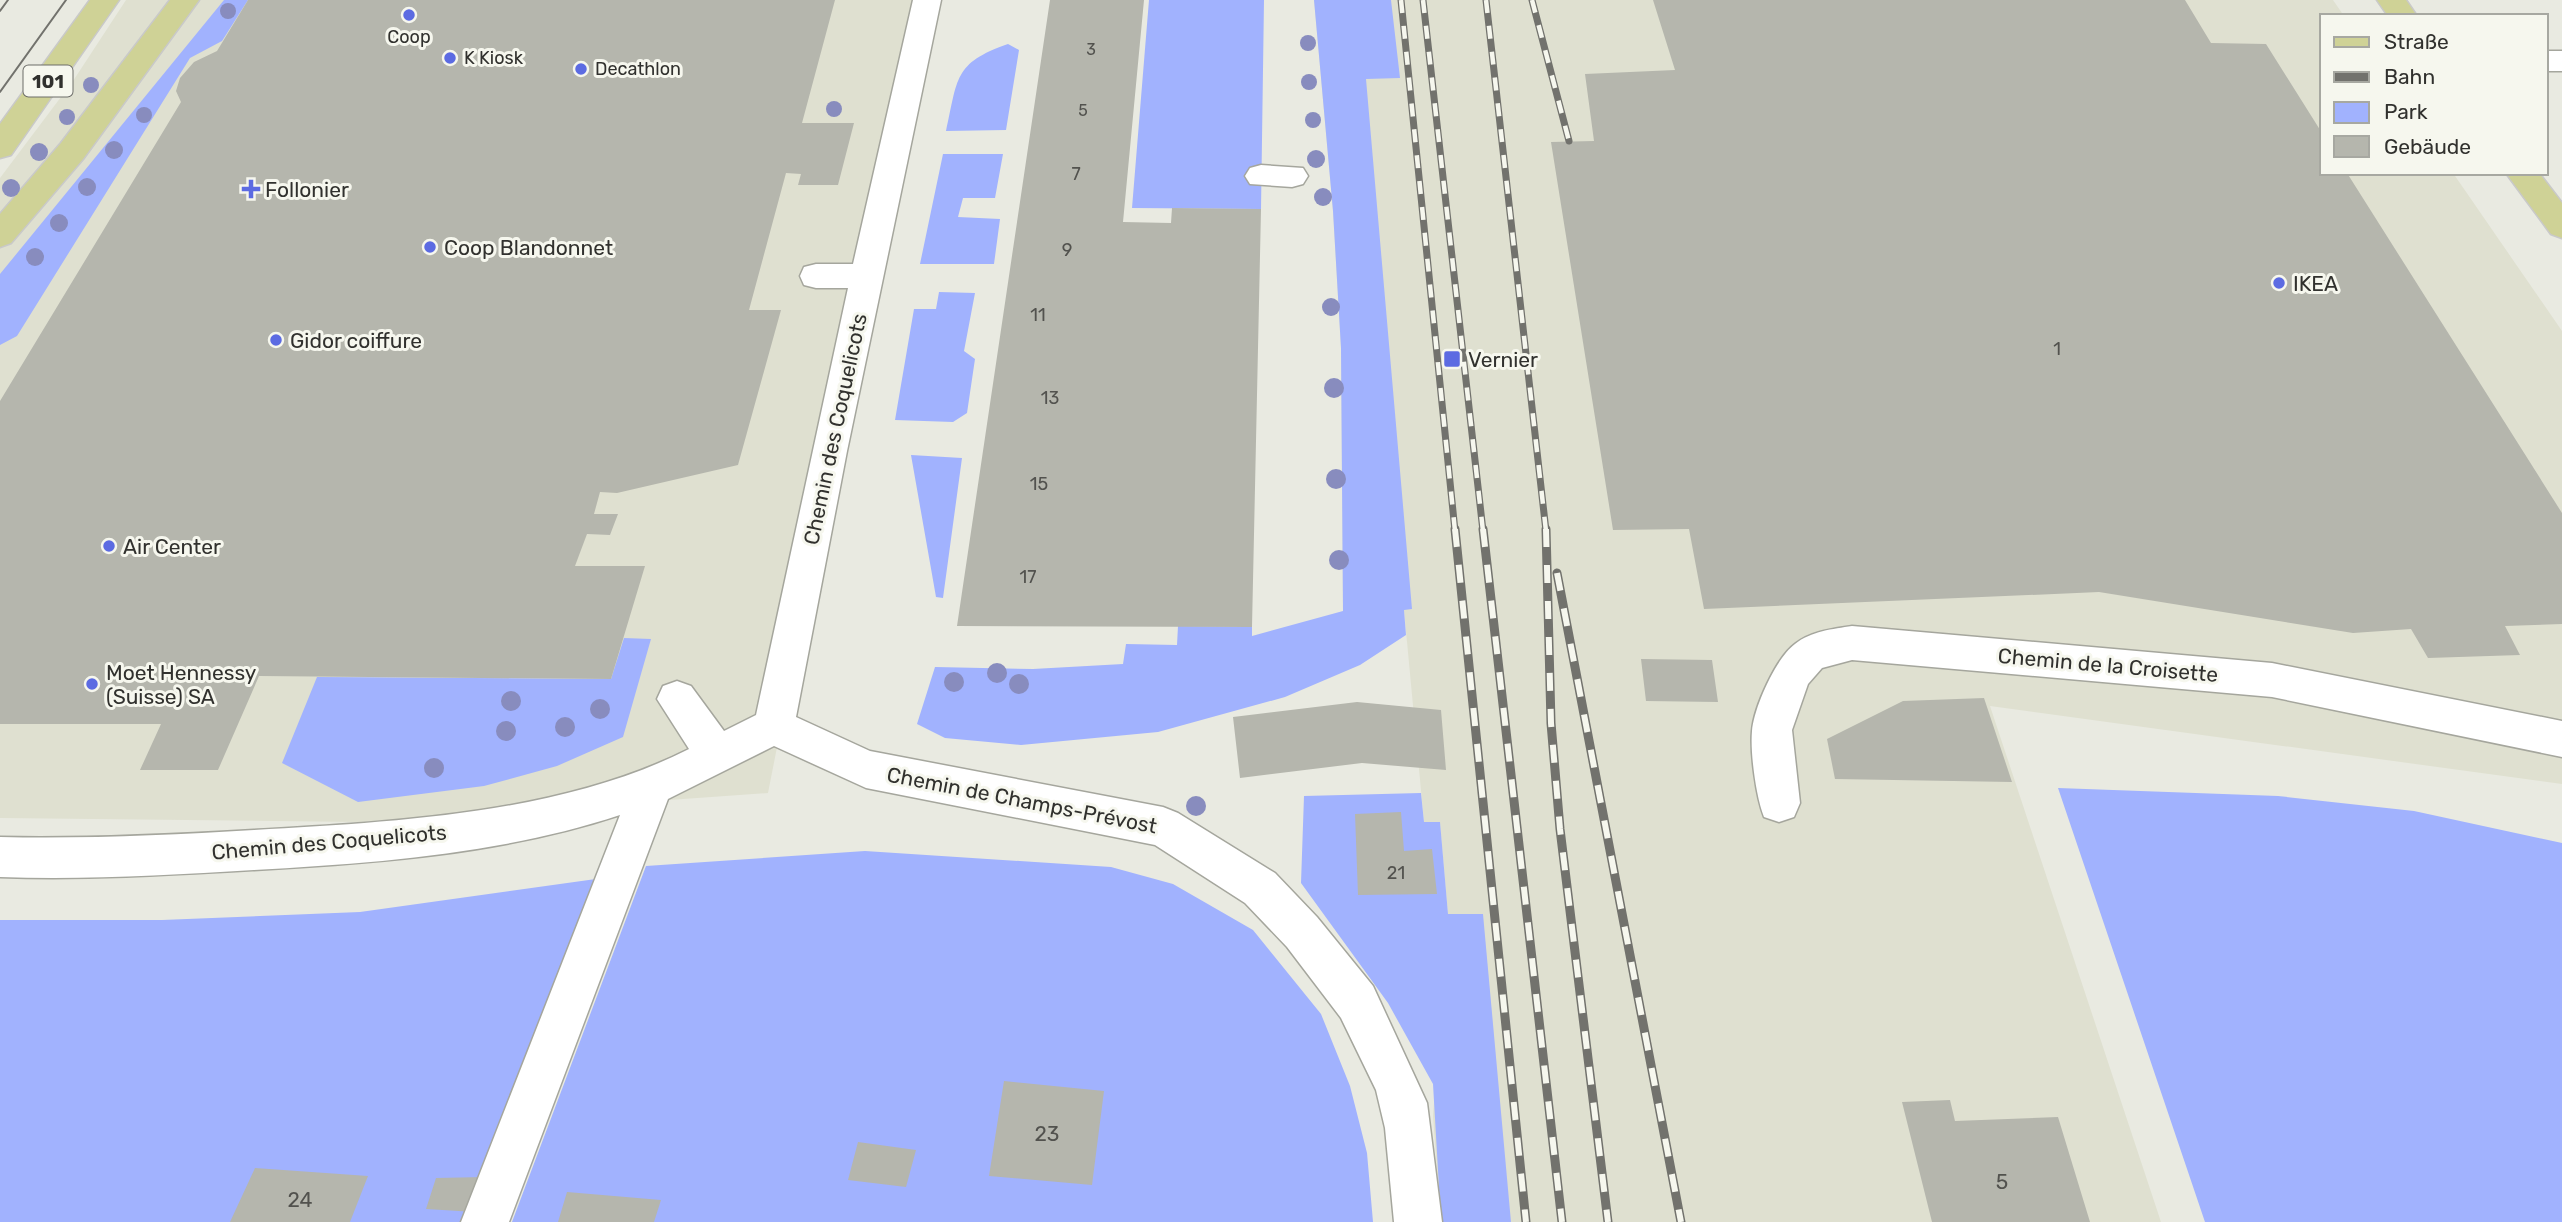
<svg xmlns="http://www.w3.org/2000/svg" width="2562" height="1222" font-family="Rubik,sans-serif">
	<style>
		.built { fill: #dfe0d0 }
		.green { fill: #a1b2fe }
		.building { fill: #b5b6ad }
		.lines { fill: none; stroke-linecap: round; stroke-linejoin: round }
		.minor-casing { stroke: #a5a69d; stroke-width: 3 }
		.major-casing { stroke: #c9c9c9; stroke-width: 3 }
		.minor { fill: #fff; fill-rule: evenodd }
		.major { fill: #cfd296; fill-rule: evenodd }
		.tram { stroke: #72726d; stroke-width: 2 }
		.rail-far1-casing { stroke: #72726d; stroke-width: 7 }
		.rail-casing { stroke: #72726d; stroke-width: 9 }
		.rail-far1 { stroke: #f6f7ee; stroke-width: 4.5; stroke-dasharray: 13; stroke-linecap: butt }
		.rail { stroke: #f6f7ee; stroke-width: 6; stroke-dasharray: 18; stroke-linecap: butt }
		.tree { fill: #888cbe }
		.poi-dot { fill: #5c6be2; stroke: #f6f7ee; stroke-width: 2.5 }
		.labels { text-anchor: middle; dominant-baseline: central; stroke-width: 6; stroke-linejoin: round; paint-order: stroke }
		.far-number-label { font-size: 16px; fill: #52524e }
		.far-poi-label { font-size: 18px; fill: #31312e; stroke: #f6f7ee; text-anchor: start }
		.number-label { font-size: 18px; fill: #52524e }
		.shield { fill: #f6f7ee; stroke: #6c6c68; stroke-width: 2 }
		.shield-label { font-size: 19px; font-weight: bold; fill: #31312e }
		.poi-label { font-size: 21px; fill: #31312e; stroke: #f6f7ee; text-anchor: start }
		.street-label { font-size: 21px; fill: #31312e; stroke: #f6f7ee }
		.near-number-label { font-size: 21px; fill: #52524e }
	</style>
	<rect width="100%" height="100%" fill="#e9eae1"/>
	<path class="built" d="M126,0h798l-156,793 -408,29 -360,-4v-640l73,-97z
		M1314,0h1019l11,16h-22v157h131l109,158v453l-572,-78 171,516h-720l-8,-106 15,-202 -8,-91 -16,-1 -20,-212 -61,1 -2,-263 -8,-137z"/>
	<path class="green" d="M224,0h24l-26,41 -32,17 -173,278 -17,9v-71z
		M1149,0h115l-3,209 -129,-1z
		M1314,0h77l9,78 -34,1 46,530 -8,1 2,25 -46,30 -75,32 -127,35 -137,13 -76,-7 -28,-14 18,-57 98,2 90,-5 3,-20 51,1 1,-19 74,1v9l91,-25 -2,-263 -8,-137z
		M1008,44l11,6 -13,80 -60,1c12,-52 7,-68 62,-87z
		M943,154h60l-8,44h-32l-5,19 42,2 -6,45h-74z
		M939,292l36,1 -11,58 11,8 -8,54 -14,9 -58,-2 19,-111h22z
		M911,455l51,3 -19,140 -7,-1z
		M624,638l27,1 -28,98 -66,29 -73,20 -126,16 -76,-39 35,-86 294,2z
		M2058,788l220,8 136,15 148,32v379h-357z
		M1421,793l3,29h16l8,92h35l28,308h-70l-8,-138 -45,-81 -87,-120 3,-87z
		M865,851l246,16 62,17 80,46 68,84 29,72 17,67 6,69h-861l134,-356z
		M603,878l-133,344h-470v-302h162l198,-8z"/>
	<path class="building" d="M248,0h587l-33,123h52l-16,62h-40l3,-11 -15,-1 -37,137h32l-43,155 -121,28 -17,-1 -6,22h24l-8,21 -23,-1 -12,32h70l-34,113 -352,-3 -41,94h-78l21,-46h-161v-323l181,-299 -5,-11 4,-13 14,-16 23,-11z
		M1050,0h94l-21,222 48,1 1,-15 89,1 -9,418 -295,-1z
		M1653,0h532l26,43 55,1 56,89v40h25l215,340v111l-57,2 15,29 -92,3 -17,-29 -58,4 -254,-41 -395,17 -15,-80 -76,1 -62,-388 43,-1 -9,-67 90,-4z
		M1641,659l71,1 6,42 -72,-1z
		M1984,698l28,84 -177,-3 -8,-40 76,-38z
		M1357,702l84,8 5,60 -84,-7 -122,15 -7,-61z
		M1401,812l3,39 28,-2 5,45 -79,1 -3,-81z
		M1004,1081l100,10 -12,94 -103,-9z
		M1950,1100l5,21 103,-4 32,105h-158l-30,-120z
		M858,1142l58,8 -10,37 -58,-7z
		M255,1168l113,8 -18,46h-120z
		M485,1177l-10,35 -49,-3 10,-31z
		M567,1192l94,8 -7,22h-96z"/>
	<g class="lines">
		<g class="minor-casing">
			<path id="minor" d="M913,0h28l-94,451 -51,266 74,34 293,56 15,6 97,60 42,44 56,69 54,117 15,119h-48l-9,-94 -9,-38 -35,-72 -54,-71 -42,-44 -90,-58 -289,-57 -92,-42 -106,53 -159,423h-48l159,-407c-118,39 -243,48 -366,55 -85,5 -169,10 -254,7v-40c85,2 169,-2 254,-7 141,-8 307,-16 435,-81l-32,-50 6,-13 14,-5 14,5 33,45 32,-16 92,-427h-32l-12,-3 -4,-9 4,-9 12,-3h37z
				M2546,51h16v20h-16z
				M1261,165l42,3 5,8 -5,8 -11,3 -42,-3 -5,-8 5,-8z
				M1852,626l420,37 290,58v36l-290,-60 -420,-37 -30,8 -14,16 -16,46 8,73 -6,14 -15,5 -15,-5c-8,-20 -14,-65 -12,-86 2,-24 24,-73 43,-87 16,-13 38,-15 57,-18z"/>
		</g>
		<g class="major-casing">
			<path id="major" d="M90,0h29l-108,155 -11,3v-34z
				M170,0h29l-116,159 -72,84 -11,4v-33l61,-71z
				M2377,0h29l11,16h-29z
				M2506,173h33l23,30v35l-11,-4z"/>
		</g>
		<use href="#minor" class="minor"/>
		<use href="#major" class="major"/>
		<path class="tram" d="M0,11l8,-11
			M0,92l66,-92"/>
		<g class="rail-far1-casing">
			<path id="rail-far1" d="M1401,0l54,531
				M1423,0l60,531
				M1486,0l60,531
				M1532,0l37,141"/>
		</g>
		<g class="rail-casing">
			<path id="rail" d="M1455,529l71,693
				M1483,529l79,693
				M1546,529l5,194 9,106 48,393
				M1557,573l124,649"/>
		</g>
		<use href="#rail-far1" class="rail-far1"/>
		<use href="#rail" class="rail"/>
	</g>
	<g class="tree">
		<circle cx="228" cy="11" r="8"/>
		<circle cx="1308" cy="43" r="8"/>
		<circle cx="1309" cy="82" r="8"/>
		<circle cx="91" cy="85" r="8"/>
		<circle cx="834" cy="109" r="8"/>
		<circle cx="144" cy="115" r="8"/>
		<circle cx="67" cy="117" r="8"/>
		<circle cx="1313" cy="120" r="8"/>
		<circle cx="114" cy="150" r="9"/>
		<circle cx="39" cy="152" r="9"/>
		<circle cx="1316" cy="159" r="9"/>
		<circle cx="87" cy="187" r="9"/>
		<circle cx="11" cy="188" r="9"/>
		<circle cx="1323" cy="197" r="9"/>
		<circle cx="59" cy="223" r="9"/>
		<circle cx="35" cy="257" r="9"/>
		<circle cx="1331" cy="307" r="9"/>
		<circle cx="1334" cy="388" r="10"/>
		<circle cx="1336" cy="479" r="10"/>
		<circle cx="1339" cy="560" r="10"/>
		<circle cx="997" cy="673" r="10"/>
		<circle cx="954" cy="682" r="10"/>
		<circle cx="1019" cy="684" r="10"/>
		<circle cx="511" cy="701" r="10"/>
		<circle cx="600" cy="709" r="10"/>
		<circle cx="565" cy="727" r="10"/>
		<circle cx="506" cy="731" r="10"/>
		<circle cx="434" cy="768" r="10"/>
		<circle cx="1196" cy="806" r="10"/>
	</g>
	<g class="poi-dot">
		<circle cx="409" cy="15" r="7"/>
		<circle cx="450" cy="58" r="7"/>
		<circle cx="581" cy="69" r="7"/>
		<path d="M247.5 178.5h7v7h7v7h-7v7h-7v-7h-7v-7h7z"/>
		<circle cx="430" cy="247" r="7"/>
		<circle cx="2279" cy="283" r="7"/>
		<circle cx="276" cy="340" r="7"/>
		<rect x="1443" y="350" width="18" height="18" rx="3.5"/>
		<circle cx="109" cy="546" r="7"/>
		<circle cx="92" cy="684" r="7"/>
	</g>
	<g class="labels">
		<g class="far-number-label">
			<text x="1091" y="49">3</text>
			<text x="1083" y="110">5</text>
		</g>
		<g class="far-poi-label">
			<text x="409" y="37" text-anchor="middle">Coop</text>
			<text x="464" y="58">K Kiosk</text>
			<text x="595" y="69">Decathlon</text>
		</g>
		<g class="number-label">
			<text x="1076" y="174">7</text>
			<text x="1067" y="250">9</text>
			<text x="1038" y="315">11</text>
			<text x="2057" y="349">1</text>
			<text x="1050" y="398">13</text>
			<text x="1039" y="484">15</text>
			<text x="1028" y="577">17</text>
			<text x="1396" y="873">21</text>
		</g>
		<rect class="shield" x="23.5" y="65.5" width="49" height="31" rx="5"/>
		<g class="shield-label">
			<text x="48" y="81">101</text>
		</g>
		<g class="poi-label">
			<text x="265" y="189">Follonier</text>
			<text x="444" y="247">Coop Blandonnet</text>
			<text x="2293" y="283">IKEA</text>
			<text x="290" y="340">Gidor coiffure</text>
			<text x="1468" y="359">Vernier</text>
			<text x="123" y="546">Air Center</text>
			<text x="106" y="672">Moet Hennessy<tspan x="106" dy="24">(Suisse) SA</tspan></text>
		</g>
		<g class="street-label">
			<text transform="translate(835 429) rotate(-78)">Chemin des Coquelicots</text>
			<text transform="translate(2108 665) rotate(5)">Chemin de la Croisette</text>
			<text transform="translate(1022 800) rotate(11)">Chemin de Champs-Prévost</text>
			<text transform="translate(329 842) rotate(-5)">Chemin des Coquelicots</text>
		</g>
		<g class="near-number-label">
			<text x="1047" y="1133">23</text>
			<text x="2002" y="1181">5</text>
			<text x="300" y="1199">24</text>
		</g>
	</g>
	<rect x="2320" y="14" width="228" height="161" fill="#f6f7ee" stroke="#a7a8a1" stroke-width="2"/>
	<rect x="2334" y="37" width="35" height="10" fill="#cfd296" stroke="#a7a8a1" stroke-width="2"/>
	<text x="2384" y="49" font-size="21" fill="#31312e">Straße</text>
	<rect x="2334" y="72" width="35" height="10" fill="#72726d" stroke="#a7a8a1" stroke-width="2"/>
	<text x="2384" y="84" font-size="21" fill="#31312e">Bahn</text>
	<rect x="2334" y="102" width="35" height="21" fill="#a1b2fe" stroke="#a7a8a1" stroke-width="2"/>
	<text x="2384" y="119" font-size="21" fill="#31312e">Park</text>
	<rect x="2334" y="136" width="35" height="21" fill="#b5b6ad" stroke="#a7a8a1" stroke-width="2"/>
	<text x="2384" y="154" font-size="21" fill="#31312e">Gebäude</text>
</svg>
